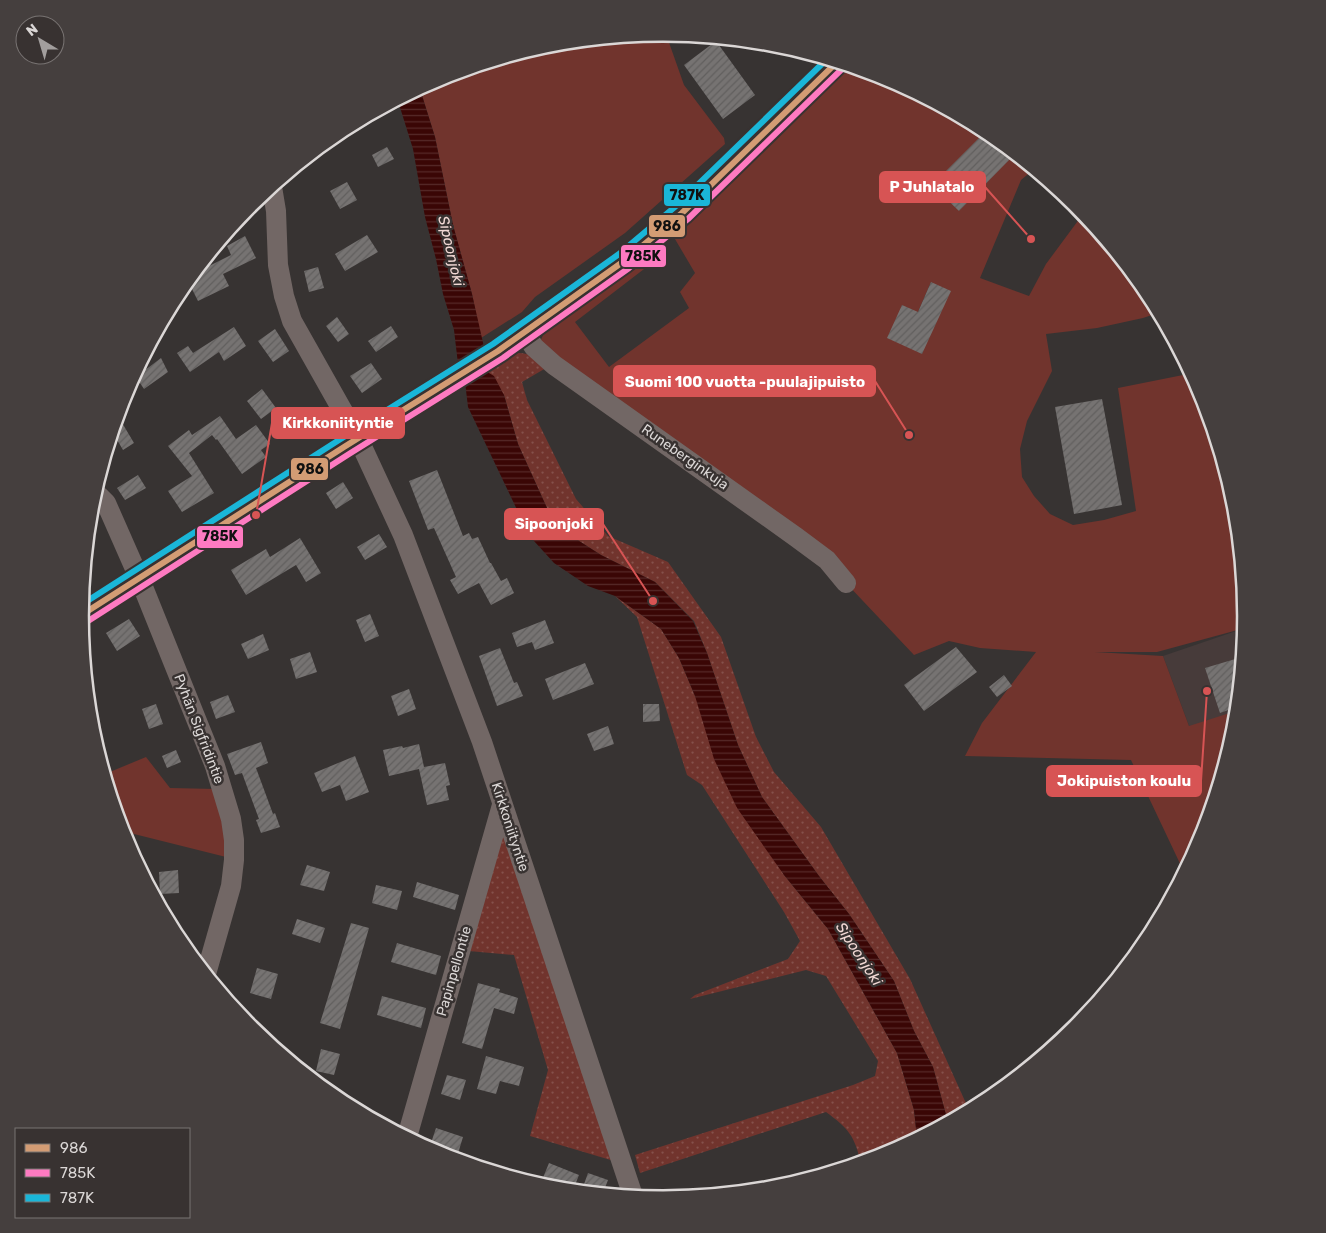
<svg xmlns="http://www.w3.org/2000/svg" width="1326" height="1233" font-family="Rubik,sans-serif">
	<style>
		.built { fill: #473b3a }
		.grass { fill: url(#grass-dots) }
		.park { fill: #71342d; fill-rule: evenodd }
		.water { fill: url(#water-rules) }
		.building { fill: url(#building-hatch) }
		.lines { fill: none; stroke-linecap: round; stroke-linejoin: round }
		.minor { stroke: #726765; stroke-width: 20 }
		.bus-1-casing { stroke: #383231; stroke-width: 10 }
		.bus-2-casing { stroke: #383231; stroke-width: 10 }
		.bus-3-casing { stroke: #383231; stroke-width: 10 }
		.bus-1 { stroke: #d39c74; stroke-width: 6 }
		.bus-2 { stroke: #fe7ac1; stroke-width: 6 }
		.bus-3 { stroke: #1ab6d8; stroke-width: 6 }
		.labels { text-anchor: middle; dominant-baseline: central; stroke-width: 5; stroke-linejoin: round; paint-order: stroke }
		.street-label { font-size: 14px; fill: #dbd7d6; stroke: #383231 }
		.water-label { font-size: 15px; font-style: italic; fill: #f2d9d5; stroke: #383231 }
		.rim { fill: none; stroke: #dbd7d6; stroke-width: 2.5 }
		.leader { fill: none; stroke: #d75454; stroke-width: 2 }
		.callout-dot { fill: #d75454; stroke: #383231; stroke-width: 2 }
		.callout { fill: #d75454; stroke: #d75454; stroke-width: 2 }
		.callout-label { font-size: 15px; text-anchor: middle; font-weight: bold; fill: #fff }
		.line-badge { stroke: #383231; stroke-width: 2 }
		.pale-badge-label { font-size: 14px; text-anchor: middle; font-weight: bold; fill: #111 }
	</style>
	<defs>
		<pattern id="grass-dots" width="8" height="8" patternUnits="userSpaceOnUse" patternTransform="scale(1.25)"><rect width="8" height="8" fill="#71342d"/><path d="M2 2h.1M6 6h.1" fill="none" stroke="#85514b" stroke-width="1.8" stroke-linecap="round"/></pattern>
		<pattern id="water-rules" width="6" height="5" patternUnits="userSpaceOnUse" patternTransform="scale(1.25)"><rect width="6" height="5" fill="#3a0605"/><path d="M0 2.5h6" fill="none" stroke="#562a29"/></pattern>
		<pattern id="building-hatch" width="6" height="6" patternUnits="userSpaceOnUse" patternTransform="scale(1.25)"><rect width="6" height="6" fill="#767372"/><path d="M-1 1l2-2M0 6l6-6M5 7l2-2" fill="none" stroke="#615f5e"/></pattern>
	</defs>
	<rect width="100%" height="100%" fill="#373332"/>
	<path class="built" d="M1245,628l-11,102 -39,12 -32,-86z"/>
	<path class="grass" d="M514,353c17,-1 20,4 32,15l-24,14 5,18 49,99 32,37 60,26 53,75 35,100 18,35 47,55 89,152 59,131 -21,12 -15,-55 -19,-36 -20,-50 -45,-67 -30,-38 -57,-79 -24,-52 -31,-92 -13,-32 -39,-39 -54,-27 -25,-16 -29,-31 -29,-64 -14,-49 -20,-25 18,-12z
		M615,596l46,33 18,29 16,38 89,179 44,54 69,124 17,57 3,28 -31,17 -25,8c-7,-28 -12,-34 -35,-51l-186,61 -5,-18 218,-70 22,-9 3,-15 -52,-85 -20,-6 -116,29 5,-4 93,-36 12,-18 -16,-29 -82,-127 -15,-10 -50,-158z
		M506,831l108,330 -84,-25 18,-66 -34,-115 -45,-4 30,-116z"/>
	<path class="park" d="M666,34l18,51 40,53 1,6 -100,89 -90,64 -13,15 -41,26 -9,-44 -19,-69 -18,-88 -15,-48 20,-11 110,-33z
		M849,67l37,11 101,54 46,38 -12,10 -41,98 49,18 17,-32 37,-50 65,79 10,20 -15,5 -46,10 -51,6 6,37 -25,50 -7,28 2,28 12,19 16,18 23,11 31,-5 32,-9 -18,-123 70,-14 25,56 22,73 11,114 -1,11 -88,24h-62l68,4 26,70 47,-15 -2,19 -33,110 -17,32 -53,-112 -166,-4 17,-33 54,-71 -56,-4 -31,-7 -35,14 -68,-72 -306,-241 5,-12 16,-13 95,-68 5,7 -86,66 34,45 80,-59 -9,-16 15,-19 -23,-39 70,-62zM931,282l-9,72 -4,-42z
		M146,757l24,31 46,1 9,29 1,39 -104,-26 -17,-57z"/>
	<path class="water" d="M420,89l15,48 18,88 19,69 12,53 -26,17 -4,-34 -11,-36 -7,-35 -11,-42 -12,-68 -15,-48z
		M484,370l10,6 10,19 14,49 29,64 29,31 25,16 54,27 38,39 14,32 31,92 24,52 57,79 30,38 45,67 20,50 19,36 15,55 -31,16 -3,-28 -17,-57 -69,-124 -44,-54 -47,-67 -23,-49 -19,-63 -16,-38 -18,-29 -46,-33 -27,-10 -34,-23 -20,-22 -14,-25 -52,-109 -3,-25z"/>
	<path class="building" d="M716,41l39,54 -32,24 -39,-54z
		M986,131l28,24 -55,56 -27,-26z
		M387,147l7,12 -16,8 -6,-12z
		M347,182l10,18 -17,9 -10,-18z
		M367,235l11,17 -33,19 -10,-17z
		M245,236l11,22 -33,16 6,12 -31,15 -10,-20 7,-8 36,-18 -4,-9z
		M318,267l6,21 -15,4 -5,-21z
		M931,282l20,9 -29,63 -35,-16 15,-33 16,7z
		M337,317l12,17 -11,8 -12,-16z
		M391,326l7,11 -22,15 -8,-11z
		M234,327l12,19 -22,15 -5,-9 -29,20 -13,-19 11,-7 5,7z
		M275,329l14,22 -16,11 -15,-21z
		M161,358l7,14 -24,17 -8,-12z
		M371,363l11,16 -20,14 -12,-17z
		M262,389l14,19 -15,11 -14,-18z
		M1102,399l20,106 -48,9 -19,-107z
		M118,416l16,27 -11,7 -10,-17z
		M220,416l16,23 20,-14 14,19 -9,6 5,7 -24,17 -25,-35 -1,1 -4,-5 -23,18 25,40 -32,19 -14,-21 24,-15 -24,-30 21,-16 3,5z
		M437,470l26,66 6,-3 3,6 6,-2 12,26h1l10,18 6,-3 7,15 -23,12 -12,-22 -21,11 -8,-14 6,-3 -22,-49 -6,2 -19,-49z
		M138,475l8,13 -21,12 -8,-12z
		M343,482l10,16 -17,11 -10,-16z
		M379,534l8,13 -22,13 -8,-13z
		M300,538l21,35 -15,9 -10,-17 -50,30 -15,-25 35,-21 4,8z
		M370,614l9,22 -14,6 -9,-22z
		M129,619l11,17 -23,15 -11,-18z
		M545,620l9,23 -19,7 -3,-8 -15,5 -5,-14z
		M263,634l6,16 -21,9 -7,-15z
		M956,647l21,25 -53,39 -20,-26z
		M500,648l14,35 3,-1 6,14 -26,10 -18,-50z
		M310,652l7,20 -21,7 -6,-20z
		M1242,657l-5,50 -17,6 -15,-45z
		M585,663l9,21 -41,16 -8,-21z
		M1004,675l8,11 -15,11 -8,-10z
		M409,689l7,20 -18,7 -7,-20z
		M228,695l7,17 -19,7 -6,-17z
		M156,704l7,20 -14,5 -7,-20z
		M643,704h16l1,17 -17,1z
		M608,726l6,18 -20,7 -7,-17z
		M261,742l7,21 -12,5 17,46 2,-1 5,14 -19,6 -5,-13 3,-1 -17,-46 -7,2 -8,-21z
		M419,744l5,23 21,-4 5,22 -4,1 3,14 -22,5 -8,-36 -30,7 -6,-26 19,-4 1,2z
		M176,750l5,12 -14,6 -5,-12z
		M355,756l14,36 -23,9 -6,-16 -18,7 -8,-19z
		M307,865l23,7 -6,19 -24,-6z
		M178,870l1,23 -19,1 -1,-22z
		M417,882l42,13 -4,15 -42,-13z
		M376,885l26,6 -5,19 -25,-7z
		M297,919l28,9 -5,15 -28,-9z
		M351,923l18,5 -29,101 -20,-6z
		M397,943l44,13 -5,19 -45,-13z
		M257,968l21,6 -7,25 -21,-6z
		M478,983l22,6 -1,3 19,6 -4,16 -20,-6 -12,41 -20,-6z
		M382,996l44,12 -5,20 -44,-13z
		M321,1049l19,5 -6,21 -18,-4z
		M486,1056l38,11 -5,19 -19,-5 -4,13 -19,-5z
		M447,1075l19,5 -6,20 -19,-6z
		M436,1128l27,9 -7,23 -21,-8 2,-4 -7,-2z
		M549,1163l30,12 -6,15 -24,-2 -9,-3z
		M588,1173l20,7 -5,13 -20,-6z"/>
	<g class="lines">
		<path class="minor" d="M272,187l4,24 2,54 6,31 8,25 66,117 45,97 79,207 151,454
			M525,333l9,14 20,18 242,172 31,23 19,23
			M93,496h6l7,7 37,84 72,179 16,53 3,21v20l-3,26 -25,88
			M80,616l264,-169 154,-96 126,-90 58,-48 154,-150
			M407,1137l95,-332"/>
		<g class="bus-1-casing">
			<path id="bus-1" d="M80,616l264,-169 154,-96 126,-90 58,-48 154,-150"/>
		</g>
		<g class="bus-2-casing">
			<path id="bus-2" d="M85,623l264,-169 154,-96 126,-90 59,-49 154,-150"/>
		</g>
		<g class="bus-3-casing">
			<path id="bus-3" d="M81,605l258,-165 154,-96 126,-90 57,-48 150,-146"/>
		</g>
		<use href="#bus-1" class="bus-1"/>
		<use href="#bus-2" class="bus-2"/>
		<use href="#bus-3" class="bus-3"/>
	</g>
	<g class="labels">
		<g class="street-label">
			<text transform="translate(685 457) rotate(35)">Runeberginkuja</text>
			<text transform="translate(199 729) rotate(69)">Pyhän Sigfridintie</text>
			<text transform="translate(510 827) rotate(72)">Kirkkoniityntie</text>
			<text transform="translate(454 971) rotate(-74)">Papinpellontie</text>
		</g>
		<g class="water-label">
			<text transform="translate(451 251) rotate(77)">Sipoonjoki</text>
			<text transform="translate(859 954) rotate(57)">Sipoonjoki</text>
		</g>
	</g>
	<path d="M0 0H1326V1233H0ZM89 616a574 574 0 1 1 1148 0a574 574 0 1 1-1148 0Z" fill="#453f3e" fill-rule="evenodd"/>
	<path class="rim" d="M89 616a574 574 0 1 1 1148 0a574 574 0 1 1-1148 0Z"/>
	<path class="leader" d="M1031 239L985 187M909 435L875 381M256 515L272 423M653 601L603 524M1207 691L1201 781"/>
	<g class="callout-dot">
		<circle cx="1031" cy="239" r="5"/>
		<circle cx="909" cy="435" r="5"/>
		<circle cx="256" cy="515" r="5"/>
		<circle cx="653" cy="601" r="5"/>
		<circle cx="1207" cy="691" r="5"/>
	</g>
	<g class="callout">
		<rect x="880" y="172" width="105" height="30" rx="5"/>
		<rect x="614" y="366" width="261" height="30" rx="5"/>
		<rect x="272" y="408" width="132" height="30" rx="5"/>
		<rect x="505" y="509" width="98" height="30" rx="5"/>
		<rect x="1047" y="766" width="154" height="30" rx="5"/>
	</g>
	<g class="callout-label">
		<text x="932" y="192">P Juhlatalo</text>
		<text x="745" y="387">Suomi 100 vuotta -puulajipuisto</text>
		<text x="338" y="428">Kirkkoniityntie</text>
		<text x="554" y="529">Sipoonjoki</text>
		<text x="1124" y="786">Jokipuiston koulu</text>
	</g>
	<g class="line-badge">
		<rect x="663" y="183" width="48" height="24" rx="5" fill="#1ab6d8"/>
		<rect x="648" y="214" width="38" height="24" rx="5" fill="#d39c74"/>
		<rect x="620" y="244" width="47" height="24" rx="5" fill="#fe7ac1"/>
		<rect x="290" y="457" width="39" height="24" rx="5" fill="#d39c74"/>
		<rect x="196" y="525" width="48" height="24" rx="5" fill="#fe7ac1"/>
	</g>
	<g class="pale-badge-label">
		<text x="687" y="200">787K</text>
		<text x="667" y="231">986</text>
		<text x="643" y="261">785K</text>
		<text x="310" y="474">986</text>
		<text x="220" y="541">785K</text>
	</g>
	<rect x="15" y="1128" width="175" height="90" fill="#383231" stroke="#797473"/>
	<rect x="25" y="1144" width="25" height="8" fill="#d39c74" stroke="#797473"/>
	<text x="60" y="1153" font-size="15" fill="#dbd7d6">986</text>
	<rect x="25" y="1169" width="25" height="8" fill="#fe7ac1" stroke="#797473"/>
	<text x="60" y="1178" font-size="15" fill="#dbd7d6">785K</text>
	<rect x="25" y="1194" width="25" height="8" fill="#1ab6d8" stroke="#797473"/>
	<text x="60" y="1203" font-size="15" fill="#dbd7d6">787K</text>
	<g transform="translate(40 40) rotate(322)"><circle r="24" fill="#383231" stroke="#797473"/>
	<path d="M0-4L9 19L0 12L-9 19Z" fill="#a29e9d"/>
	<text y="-8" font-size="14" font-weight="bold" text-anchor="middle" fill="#dbd7d6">N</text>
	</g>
</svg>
